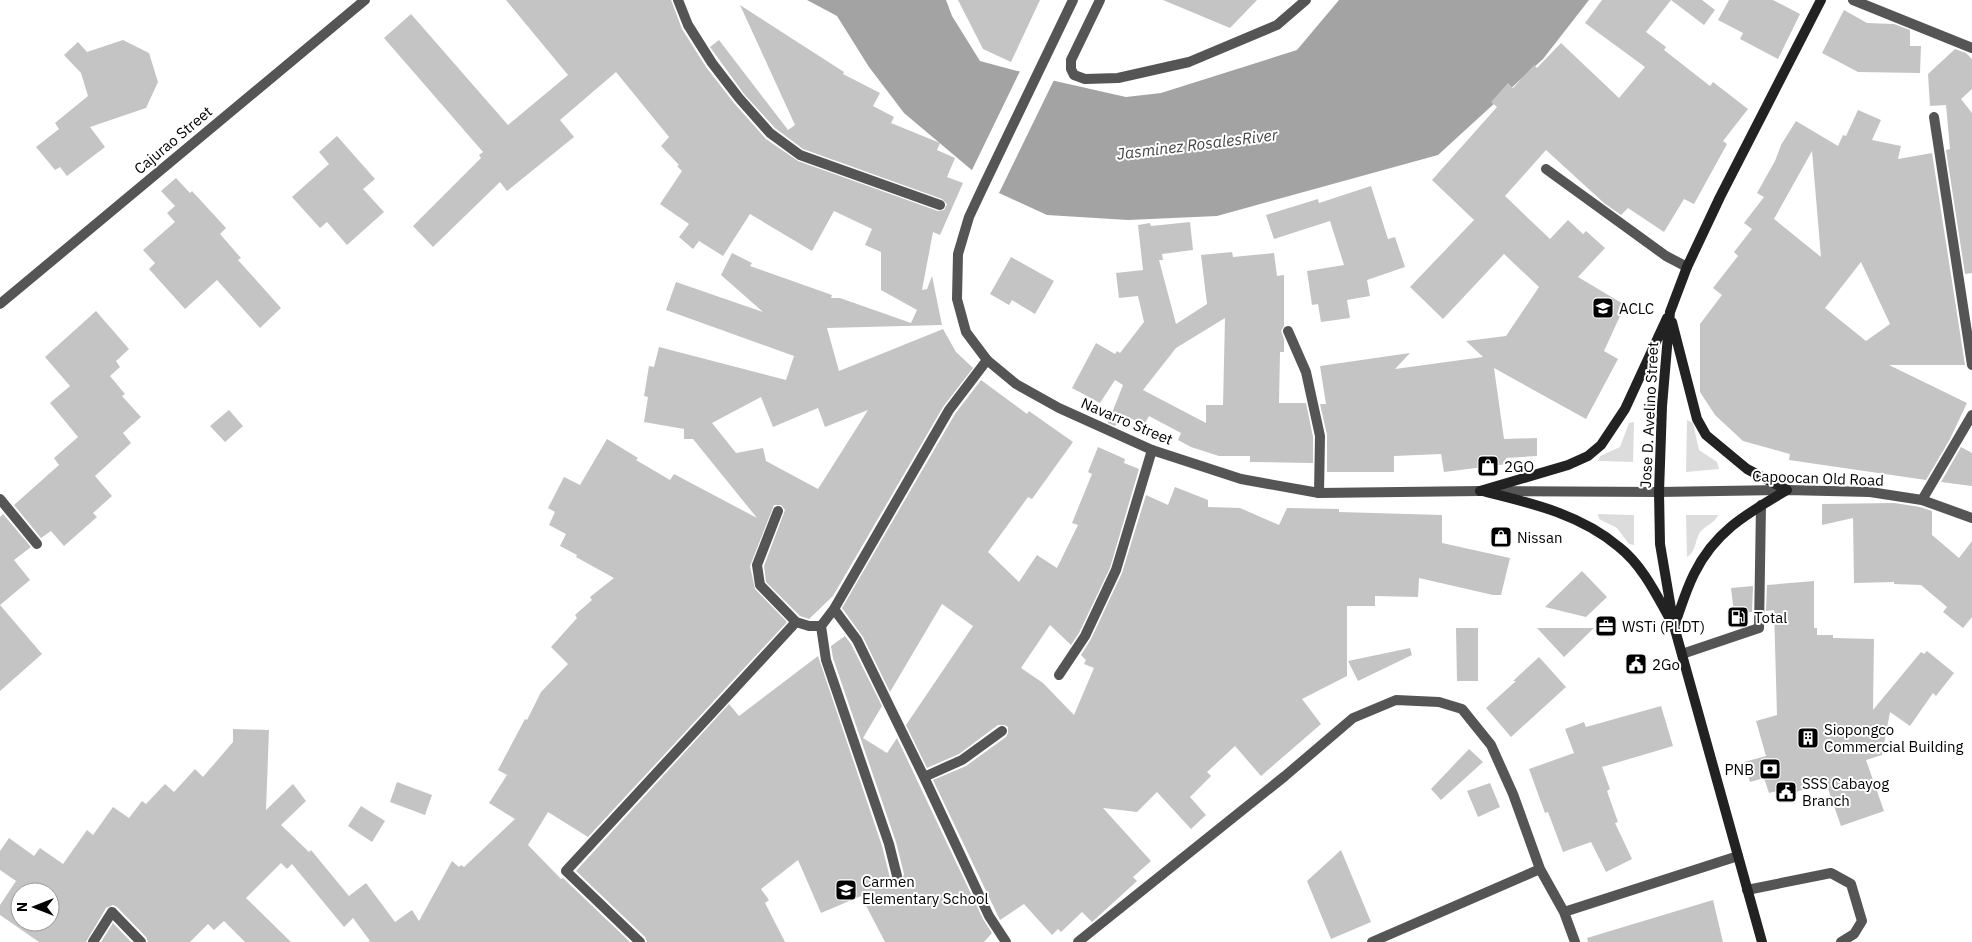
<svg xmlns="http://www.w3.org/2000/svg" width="1972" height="942" font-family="'IBM Plex Sans',sans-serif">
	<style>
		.green { fill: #dcdcdc }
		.water { fill: #a3a3a3 }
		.pier { fill: #fff }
		.building { fill: #c4c4c4; fill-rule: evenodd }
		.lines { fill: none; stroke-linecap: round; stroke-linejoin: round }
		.service { stroke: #555; stroke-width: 10 }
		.minor { stroke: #555; stroke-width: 10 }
		.tertiary { stroke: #555; stroke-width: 10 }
		.secondary { stroke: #222; stroke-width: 10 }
		.labels { text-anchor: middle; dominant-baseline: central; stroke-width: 4; stroke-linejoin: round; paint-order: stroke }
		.street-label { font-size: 15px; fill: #000; stroke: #fff }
		.poi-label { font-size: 15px; fill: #000; stroke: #fff; text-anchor: start }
		.water-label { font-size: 16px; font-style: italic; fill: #444; stroke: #fff }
	</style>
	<rect width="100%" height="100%" fill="#fff"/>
	<path class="green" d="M1687,420l6,3 6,27 18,12 2,7 -33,3z
		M1634,422l-1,40 -35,-1 2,-5 20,-9 9,-24z
		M1598,514l36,1v30l-5,-1 -12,-16 -18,-9z
		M1686,515h32c-3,8 -13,11 -18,17 -5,8 -4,20 -13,25z"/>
	<path class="water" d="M807,0h139l6,16 28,45 75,20 71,16 35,-4 136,-43 42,-50h250l-46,59 -105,96 -221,61 -89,4 -81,-5 -48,-22 -95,-80 -35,-46 -32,-51z"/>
	<path class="pier" d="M1021,69l33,11 -55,113 -9,-5 -19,-16z"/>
	<path class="building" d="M506,0h165l11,29 24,38 28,36 32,36 32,22 140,50 6,-1 3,-6 -5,-5 -139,-50 -28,-21 -31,-34 -34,-47 9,-7 69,90 7,-5 -55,-120 104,67 -1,2 37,19 -7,13 21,11 -3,6 49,20 -3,7 18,8 -8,19 16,6 -23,52 -7,-3 -11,58 5,-1 5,-13 10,49 -115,3 12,43 104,-42 13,23 17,16 -30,39 -110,189 -24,23 -9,-3 -34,-34 -2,-16 21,-56 -4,-5h-7l-24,61 5,23 32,33 -199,215 -40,-25 -20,33 33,34 2,-1 67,64h-262l2,-1 -17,-23 -9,9 -52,-63 -5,5 -6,-6 -35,35 45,44h-46l-21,-21 -10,9 -6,-6 -18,18h-42l-2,-5 -29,-30 -4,-2 -7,3 -20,34h-47l-39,-27v-10l16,-24 -16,-11v-19l9,-13 25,18 6,-8 23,16 24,-34 6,5 20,-28 16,11 13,-17 4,3 19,-20 9,8 21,-23 8,8 30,-35v-13l36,1 -3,80 27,-26 13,17 -25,24 28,27 2,-2 38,46 17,-13 29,39 17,-12 7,11 33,-60 7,6 2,-2 3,2 51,-48 -26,-16 18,-28 -9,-5 27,-51 2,1 14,-28 27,-28 -17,-17 26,-29 -2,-3 17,-15 -2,-3 24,-19 -38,-21 1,-2 -17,-9 6,-12 -17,-9 6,-13 -7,-4 16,-31 16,8 27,-46 31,19 -2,2 34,20 4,-6 83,44 -64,-79h-9v-10l-40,-7 4,-25 -4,-1 5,-30 5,1 5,-20 127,33 8,-24 -128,-46 10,-28 87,30 -42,-37 11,-22 20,10 -2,3 82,29 -1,3h9l71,25 6,-13 -36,-20v-38l-16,-7 7,-16 -38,-18 -22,40 -62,-37 -27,42 -24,-15 -6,8 -14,-12 10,-13 -29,-20 22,-33 -5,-5 2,-1 -18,-19 8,-9 -53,-65 -56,48 14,17 -67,54 -7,-9 -67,65 -20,-21 68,-68 -2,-3 4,-3 -99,-114 27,-24 97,111 60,-50zM761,397l12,30 45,-19 7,19 43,-17 -50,79 -52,-28 -3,-13 -27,5 -24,-30zM20,892h30v30h-30z
		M958,0h82l-29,62 -28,-13z
		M1163,0h94l-27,28z
		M1602,0h69l-25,32 20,15 -2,3 46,36 3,-4 35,27 -25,32 4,3 -33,60 -10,-5 -20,33 -36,-24 -7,7 -17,-12 -58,-53 -41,46 45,43 18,-19 15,14 3,-3 19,17 -27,29 47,28 -21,46 14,8 -32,60 -92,-51 10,71 33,-1v18l-31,2 1,6 -63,8 -3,-18 -47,2v16h-67v-37l-7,-31h6l-6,-38 90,-13 -15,16 88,-12 -17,-16 40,-5 33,-49 -35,-33 -61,65 -33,-32 64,-67 -42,-40 65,-73 -6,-5 17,-19 5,5 21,-23 3,3 24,-25 58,55 26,-31 -60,-44z
		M1671,0h31l13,10 -11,15z
		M1729,0h44l27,14 -22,45 -38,-20 3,-6 -25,-13z
		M1844,10l23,13 27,1 16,6v16h11l-1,27 -62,-1 -36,-19z
		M123,40l26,13 9,29 -12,26 -56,19 15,20 -38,29 -7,-9 -5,3 -19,-23 23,-18 -4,-6 33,-27 -7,-23 -17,-18 14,-13 9,10z
		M1955,49l11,4 6,6v30l-11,10 11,14v160l-7,1 -19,-124 4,-1 -4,-44 -16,1 -2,-32z
		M1858,110l23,10 -9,20 29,6 -3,13 34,-6 33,212h-76l78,38 -17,36 -24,41 -137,-20 1,-6 -47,-13 -28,-26 -15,-23v-68l22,-29 -9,-7 25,-32 -4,-4 18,-23 -8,-6 20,-26 -7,-4 18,-32 6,-16 15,-24 42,25 5,-11 3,1zM1812,151l9,106 -47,-38zM1861,262l29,62 -24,17 -41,-33z
		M337,136l38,43 -12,10 21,23 -37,33 -20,-23 -7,6 -28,-31 37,-33 -10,-12z
		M176,178l14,15 2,-2 34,37 -6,6 21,24 -3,2 43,48 -21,20 -43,-48 -32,29 -36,-40 6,-6 -12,-13 32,-28 -8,-9 8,-7 -14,-15z
		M1371,186l17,53 7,-2 10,30 -38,13 3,16 -23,4 3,18 -29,4 -3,-18 -6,1 -5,-34 37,-6 -14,-44 -56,18 -8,-24 52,-16 1,4z
		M1190,222l3,28 -31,4 1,6h-4l17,64 31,-20 -6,-49 31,-3 1,5 41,-4 3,23 7,-1v51l-3,5 3,8v13h-4l-1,51h27l7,34v26l-63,-1v-6h-31l-28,-9 -13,-7 3,-7 -32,-17 -5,9 -20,-10 -9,11 -7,-3 15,-38 -8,-5 -15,23 -28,-15 24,-45 19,11 2,-3 3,2 24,-31 -6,-26 -19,2 -3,-25 27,-3 -5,-45 12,-2 1,3zM1225,318l-2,87h-17v18l-63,-33 33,-42z
		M1011,257l43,24 -19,33 -23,-14 -3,5 -19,-11z
		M96,311l33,38 -13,12 4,6 -10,9 15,18 -3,2 19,21 -18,16 8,10 -36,33 17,20 -19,17 4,4 -33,29 -13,-15 -10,7 -27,-33 45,-40 -5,-7 24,-21 -28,-34 20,-17 -25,-29z
		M981,380l46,34 2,-3 44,31 -41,57 -4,-2 -40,55 31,30 18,-27 20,13 21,-43 -6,-2 20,-49 -4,-2 10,-25 27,12 -1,4 15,6 -29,99 -31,65 -8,12 -21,-20 -29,43 22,15 31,32 20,-47 -10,-4 2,-4 -5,-5 10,-16 31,-66 24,-78 22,10 7,-18 33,13v7l32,1 39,17 8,-17 52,1v3l103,3v28l68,15 -9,37h-8l-74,-17 -1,19 -43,-1v10h-28v70l-45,23 19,25 -60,52 -26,-30 -28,26 4,4 -21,21 16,18 -15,14 -34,-37 -20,20 -34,-4 48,53 -18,16 4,4 -45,41 -10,-10 -21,20 -3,-3 -6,6 -28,-31 -24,16 -67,-140 33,-14 40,-29 2,-4v-6l-4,-2h-6l-39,29 -32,14 -21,-43 67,-99 -31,-22 -52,88 -27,-55 -21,-29 113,-194z
		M229,410l14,16 -18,16 -15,-16z
		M1961,447l11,6v33l-31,-4z
		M1894,503l26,4 12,4v24l27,23 13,-17v76l-9,11 -20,-16 4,-5 -26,-22 -27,-1v-2l-40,1 -1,-65 -31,7v-21z
		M3,514l28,33 -17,13 16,20 -30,25v-88z
		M1582,571l25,26 -21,20 -41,-10z
		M1814,581v47h3v7h16v3l41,1 -1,71 48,-58 3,2 3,-3 27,22 -18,23 -3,-3 -23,33 -20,-14 -8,43 -16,5 18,51 -43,15 -15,-43 -47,14 -2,-6 -8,2 -5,-15 -14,4 -6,-20 22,-6 -10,-35 21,-6 -3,-105 -8,1 1,-26z
		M1753,586l-1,26 -18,1 -3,-25z
		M0,605l42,49 -42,37z
		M1456,628h22v53h-21z
		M1537,628h57l-30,29z
		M845,636l6,8 31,62 -19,32 24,15 10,-15 86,181 9,14 -8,9h-99l-24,-46 -40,17 -23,-53 -37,29 8,11 -4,3 20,39h-138l-2,-5 -69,-66 153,-167 10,12 79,-60 64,190 8,32 6,5 6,-2 2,-7 -8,-32 -63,-184 -2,-12z
		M1410,648l2,7 -54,26 -10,-20z
		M1539,657l27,30 -55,50 -25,-29 30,-27h-3z
		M1661,706l12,40 -71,21 8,22 -3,2 11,31 -3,1 17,36 -26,13 -15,-30 -28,10 -15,-40 -3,1 -16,-44 45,-16 -9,-24 19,-7 2,5z
		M1469,749l14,13 -42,38 -10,-11z
		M397,782l35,13 -7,20 -35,-13z
		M1490,783l10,24 -22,10 -11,-26z
		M361,806l24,15 -13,21 -24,-16z
		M1341,850l30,72 -40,17 -24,-58z
		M1713,900l10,42h-135l-1,-4z
		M113,923l18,19h-30z"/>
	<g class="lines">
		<path class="service" d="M678,0l10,25 24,38 27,35 31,35 30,22 140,50
			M1100,0l-29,60v9l3,6 11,4 33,-1 71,-16 88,-37 29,-25
			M1853,0l119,48
			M1546,169l120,87 21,11
			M0,499l37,45
			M1682,654l77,-26 2,-123
			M1747,890l84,-17 20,11 11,37 -8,13 -13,8"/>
		<path class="minor" d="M1934,117l38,248
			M1288,331l18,41 14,64 -1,57
			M1922,500l50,-85
			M834,609l23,31 67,137 65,139 17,26
			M796,622l13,4h12l13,-17 115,-199 38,-50
			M821,626l5,34 63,184 8,32
			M1059,675l26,-39 31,-66 36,-120
			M924,777l38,-17 40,-29
			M1564,912l174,-56
			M93,942l19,-30 29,30
			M640,942l-74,-71 230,-249 -36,-37 -3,-20 21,-54
			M1078,942l207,-166 68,-58 43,-18 43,2 23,7 29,36 22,49 27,75 24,43 11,30
			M1372,942l168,-73"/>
		<path class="tertiary" d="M1073,0l-89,185 -15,32 -11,37 -1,45 9,33 21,28 29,24 43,24 93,42 89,29 78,14 161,-2 179,1 128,-2 83,2 52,8 50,18
			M0,304l365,-304"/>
		<path class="secondary" d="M1672,322l25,97 9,16 41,34 40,21
			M1480,491l88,-26 20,-9 13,-11 24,-36 42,-91
			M1482,491c49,12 98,23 137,56 23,18 37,47 51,72
			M1675,624c6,-17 11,-34 19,-50 21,-43 54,-61 93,-84
			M1762,942l-88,-316 -14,-82 -1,-52 3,-86 8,-94 17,-45 33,-70 101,-197"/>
	</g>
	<defs>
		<g id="university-square" transform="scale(1.125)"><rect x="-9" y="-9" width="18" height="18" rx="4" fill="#000" stroke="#fff"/><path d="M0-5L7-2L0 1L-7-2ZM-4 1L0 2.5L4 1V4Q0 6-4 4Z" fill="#fff"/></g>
		<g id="shop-square" transform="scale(1.125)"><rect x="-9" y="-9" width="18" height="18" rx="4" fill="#000" stroke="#fff"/><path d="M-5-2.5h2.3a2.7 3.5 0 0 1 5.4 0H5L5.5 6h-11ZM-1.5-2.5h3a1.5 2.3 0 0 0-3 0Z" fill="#fff"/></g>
		<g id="fuel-square" transform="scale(1.125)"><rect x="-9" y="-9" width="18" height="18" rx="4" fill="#000" stroke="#fff"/><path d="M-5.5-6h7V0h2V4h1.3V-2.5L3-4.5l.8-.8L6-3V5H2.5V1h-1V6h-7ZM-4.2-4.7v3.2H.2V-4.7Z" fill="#fff"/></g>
		<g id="office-square" transform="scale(1.125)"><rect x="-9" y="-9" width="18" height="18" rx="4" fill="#000" stroke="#fff"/><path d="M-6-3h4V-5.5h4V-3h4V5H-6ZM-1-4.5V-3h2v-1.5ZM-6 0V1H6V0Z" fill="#fff"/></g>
		<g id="civic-square" transform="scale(1.125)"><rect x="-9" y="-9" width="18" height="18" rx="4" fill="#000" stroke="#fff"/><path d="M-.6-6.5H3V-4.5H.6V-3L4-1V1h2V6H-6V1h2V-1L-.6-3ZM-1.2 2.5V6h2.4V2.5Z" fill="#fff"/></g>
		<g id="building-square" transform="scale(1.125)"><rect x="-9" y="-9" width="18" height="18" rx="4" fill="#000" stroke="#fff"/><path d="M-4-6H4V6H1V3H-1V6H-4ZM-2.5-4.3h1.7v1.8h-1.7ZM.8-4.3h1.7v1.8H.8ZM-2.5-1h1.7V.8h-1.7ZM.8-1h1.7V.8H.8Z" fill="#fff"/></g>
		<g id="bank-square" transform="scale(1.125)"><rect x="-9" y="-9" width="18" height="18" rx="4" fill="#000" stroke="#fff"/><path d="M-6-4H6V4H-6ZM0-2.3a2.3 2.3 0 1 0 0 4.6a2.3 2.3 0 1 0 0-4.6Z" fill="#fff"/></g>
		<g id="school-square" transform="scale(1.125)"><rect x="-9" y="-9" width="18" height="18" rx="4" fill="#000" stroke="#fff"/><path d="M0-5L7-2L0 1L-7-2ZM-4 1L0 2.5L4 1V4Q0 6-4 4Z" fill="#fff"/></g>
	</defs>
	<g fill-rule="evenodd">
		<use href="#university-square" x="1603" y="308"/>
		<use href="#shop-square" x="1488" y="466"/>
		<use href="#shop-square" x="1501" y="537"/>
		<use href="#fuel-square" x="1738" y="617"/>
		<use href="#office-square" x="1606" y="626"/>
		<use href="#civic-square" x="1636" y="664"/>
		<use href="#building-square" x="1808" y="738"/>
		<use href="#bank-square" x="1770" y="769"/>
		<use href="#civic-square" x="1786" y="792"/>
		<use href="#school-square" x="846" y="890"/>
	</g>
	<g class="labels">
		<g class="street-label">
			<text transform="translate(173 140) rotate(-40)">Cajurao Street</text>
			<text transform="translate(1649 415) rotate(-87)">Jose D. Avelino Street</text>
			<text transform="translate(1127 421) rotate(23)">Navarro Street</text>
			<text transform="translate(1818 478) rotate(2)">Capoocan Old Road</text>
		</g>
		<g class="poi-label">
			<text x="1619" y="308">ACLC</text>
			<text x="1504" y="466">2GO</text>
			<text x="1517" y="537">Nissan</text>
			<text x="1754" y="617">Total</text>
			<text x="1622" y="626">WSTi (PLDT)</text>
			<text x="1652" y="664">2Go</text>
			<text x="1824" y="729">Siopongco<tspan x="1824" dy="17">Commercial Building</tspan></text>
			<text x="1754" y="769" text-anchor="end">PNB</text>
			<text x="1802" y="783">SSS Cabayog<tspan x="1802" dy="17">Branch</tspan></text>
			<text x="862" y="881">Carmen<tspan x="862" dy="17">Elementary School</tspan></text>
		</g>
		<g class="water-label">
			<text transform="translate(1197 144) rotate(-7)">Jasminez RosalesRiver</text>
		</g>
	</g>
	<g transform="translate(35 907) rotate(270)"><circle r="24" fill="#ffffff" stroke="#999999"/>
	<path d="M0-4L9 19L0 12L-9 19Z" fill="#000000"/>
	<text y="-8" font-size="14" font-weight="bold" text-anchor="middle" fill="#000000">N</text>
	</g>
</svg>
